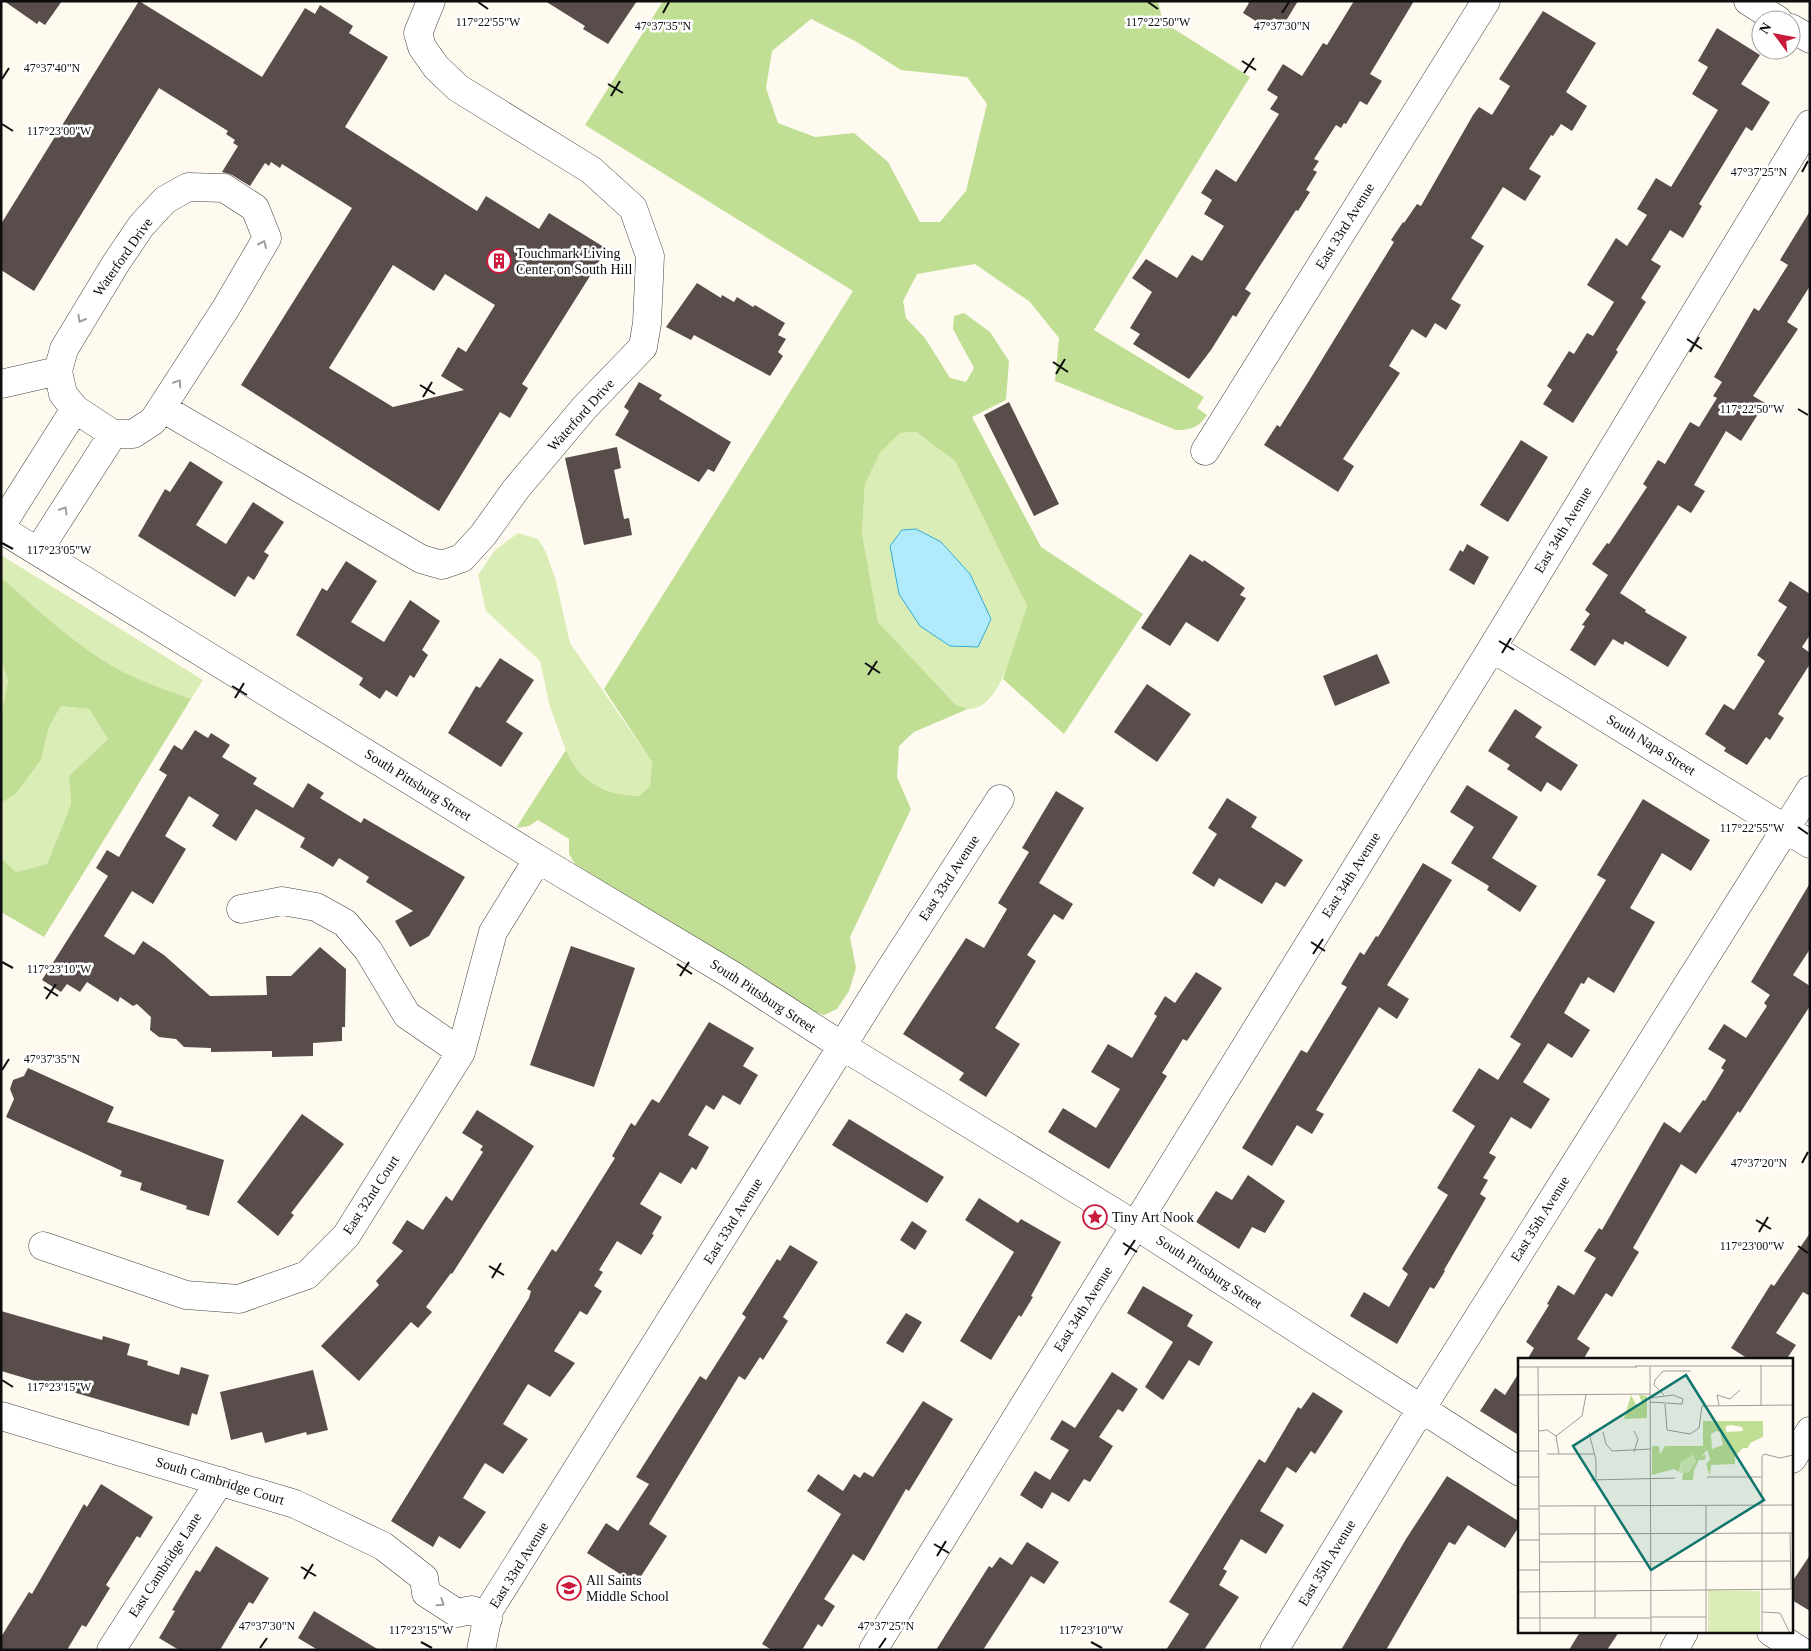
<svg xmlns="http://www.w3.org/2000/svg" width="1811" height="1651" font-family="Georgia,serif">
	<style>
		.green { fill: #dbedb6 }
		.forest { fill: #c1df94; fill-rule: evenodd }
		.water { fill: #b0eafb; stroke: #32add7 }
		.building { fill: #584d4a; fill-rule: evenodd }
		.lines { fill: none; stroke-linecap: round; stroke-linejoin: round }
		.minor-casing { stroke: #414141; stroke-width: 29 }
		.minor { stroke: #fff; stroke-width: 28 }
		.oneway { stroke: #9f9f9f }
		.ticks { fill: none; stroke: #0e0e0e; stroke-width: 2 }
		.labels { text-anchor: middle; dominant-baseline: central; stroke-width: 5; stroke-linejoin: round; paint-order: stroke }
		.street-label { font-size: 14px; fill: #0e0e0e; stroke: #fff }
		.poi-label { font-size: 14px; fill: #0e0e0e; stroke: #fff; text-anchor: start }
		.inset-road { fill: none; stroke: #9f9c96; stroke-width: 1 }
		.view { fill: #0f766e; fill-opacity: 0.15; stroke: #0f766e; stroke-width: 2.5 }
		.inset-edge { fill: none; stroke: #0e0e0e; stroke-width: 2.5 }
		.ticks-label { font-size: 12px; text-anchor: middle; fill: #0e0e0e; stroke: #fff; stroke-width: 5; stroke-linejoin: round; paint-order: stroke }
	</style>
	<rect width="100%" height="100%" fill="#fffaf0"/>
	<path class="green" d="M916,432l39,29 72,145c-8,25 -25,105 -59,103 -4,0 -8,-3 -12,-4l-78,-83 -16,-89 3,-49 15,-31 20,-20z
		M518,533l20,6 8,13 10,29 14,62 82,119 -2,24 -11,10h-16l-30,-11 -22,-21 -21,-57 -10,-46 -54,-50 -8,-36 17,-25z
		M1,555l202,125 -12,19c-29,-11 -59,-20 -85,-37 -38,-24 -72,-55 -105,-85z
		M1,659l7,22 -7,33z
		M61,706l28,3 19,30 -39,37 2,28 -24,60 -31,8 -15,-14v-55l15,-9 25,-34 8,-33z"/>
	<path class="forest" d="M663,1h495l5,21 87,55 -156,253 110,67 -7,11 10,7c-9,13 -16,15 -31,15l-121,-49 4,-43 -29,-36 -55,-38 -58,10 -14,27 3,17 19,20 25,40 16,4 8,-14 -21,-39 1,-13 10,-3 26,19 19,29 -3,39 -34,17 69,130 102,67 -79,120 -61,-55 24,-73 -72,-145 -39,-29 -16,1 -20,20 -15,31 -3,49 16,89 78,83 12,4 -54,23 -15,14 -2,31 14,32 -61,128 6,31 -7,23 -12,18 -13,6 -13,-5 -236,-146 -6,-10v-15l-31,-19 -9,6 -13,2 50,-78c12,31 40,46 73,46l11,-10 2,-24 -48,-73 249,-398 -268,-166zM811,19l44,22 46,29 66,7 20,27 -21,87 -26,31h-20l-32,-60 -34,-29 -39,4 -37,-14 -12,-35 6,-37z
		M1,577c33,30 67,61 105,85 26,17 56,26 85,37l-147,238 -43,-25v-54l15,14 31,-8 24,-60 -2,-28 39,-37 -19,-30 -28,-3 -12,21 -8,33 -25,34 -15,9v-89l7,-33 -7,-22z"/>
	<path class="water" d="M916,529l25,13 29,32 21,45 -13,28 -28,-1 -30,-20 -21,-32 -9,-48 12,-16z"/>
	<path class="building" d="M4,1h58l-17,24 -6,-4 -2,3z
		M139,1l123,76 43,-69 10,6 5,-9 33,21 -4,7 39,24 -43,70 132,84 9,-15 53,33 10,-16 58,36 -85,135 6,4 -18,30 -10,-6 -61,99 -198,-126 111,-177 -70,-44 -2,4 -9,-6 -2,4 -4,-3 -15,23 -18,-11 -10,-3 16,-26 -5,-3 2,-3 -9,-6 2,-3 -69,-43 -125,203 -33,-21v-46zM393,265l41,26 11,-17 50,31 -29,47 -8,-5 -17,29 23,14 -71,17 -64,-39z
		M545,1h92l-29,43 -25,-15 2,-3z
		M1246,1h52l-14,23 -10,-6 -7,10 -24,-15 6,-10z
		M1354,1h60l-44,73 12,7 -15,24 -7,-4 -14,23 -2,-1 -3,5 -5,-3 -22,34 5,2 -6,9 4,2 -11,18 4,2 -12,19 -2,-1 -51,79 6,4 -15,24 -3,-2 -22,35 -22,29 -56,-35 7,-10 -10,-6 22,-36 -20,-14 14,-19 31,19 15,-23 10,6 22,-35 -20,-12 8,-14 -11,-7 15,-24 20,13 43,-68 -9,-5 8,-12 -11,-7 16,-26 19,12 21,-33 4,2z
		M1543,11l53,32 -30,49 21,14 -15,25 -11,-7 -8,12 -2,-1 -22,34 12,7 -16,25 -22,-14 -32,51 13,8 -33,53 10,6 -15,25 -11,-7 -9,15 -14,-9 -23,37 11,7 -57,86 11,7 -16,26 -74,-47 13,-20 3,2 27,-43 87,-142 -3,-2 12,-18 1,1 13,-19 4,2 52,-91 6,-8 13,8 18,-29 -11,-7z
		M1717,28l43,27 -19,29 29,18 -18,29 -6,-4 -47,77 3,2 -19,32 -13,-8 -19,30 10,6 -20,32 5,4 -30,48 2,2 -45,71 -30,-19 9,-14 -5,-4 22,-35 5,3 13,-21 6,3 21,-34 -27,-17 29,-47 11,8 20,-31 -10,-6 19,-31 15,9 47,-77 -26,-16 16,-27 -10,-6z
		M1810,211v75l-23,36 11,7 -45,67 12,7 -24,38 -15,-10 -32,54 11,6 -14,22 -13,-8 -58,88 26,17 -1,2 42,25 -19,30 -43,-26 -2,4 -10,-6 -18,27 -25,-16 15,-24 -3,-1 8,-11 -5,-4 23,-35 -16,-11 15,-21 2,1 38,-57 -4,-3 15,-24 7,4 25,-42 9,5 18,-29 -4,-2 9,-14 -8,-5 40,-69 5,3 29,-46 -8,-5z
		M697,283l24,15 1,-3 12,7 3,-5 16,10 2,-2 30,18 -7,12 8,4 -8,13 5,4 -13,20 -76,-41 -3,5 -25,-13z
		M639,382l23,13 -3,4 72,43 -17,30 -6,-3 -9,13 -84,-47 14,-24 -5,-4z
		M1009,402l50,102 -25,12 -50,-101z
		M1521,440l27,17 -40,65 -28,-17z
		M617,447l4,21 -7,2 10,49 5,-1 3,17 -48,10 -19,-87z
		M190,461l33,21 -27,43 30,19 27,-42 31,20 -20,30 5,3 -15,25 -6,-4 -13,21 -97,-61 27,-47 5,3z
		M1467,544l22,13 -15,28 -25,-15 11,-20 3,2z
		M1190,554l13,8 1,-2 41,28 -5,7 6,3 -28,44 -32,-20 -16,24 -29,-18z
		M346,561l31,20 -26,41 33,20 26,-42 30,21 -18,29 6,5 -14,23 -4,-3 -13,22 -11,-7 -6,9 -21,-14 4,-7 -67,-43 26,-47 5,3z
		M1790,581l20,13v41l-8,12 8,6v11l-32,50 6,4 -14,22 -4,-3 -19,28 -23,-14 2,-3 -21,-14 19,-30 10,6 31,-49 -8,-6 30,-48 -9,-6z
		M1377,654l13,29 -55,23 -12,-30z
		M500,658l34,22 -28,42 17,11 -22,34 -53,-34 28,-47 4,2z
		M1147,684l44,30 -34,48 -43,-30z
		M1515,709l27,18 -7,10 43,28 -17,26 -14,-9 -6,10 -34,-23 3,-4 -22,-14z
		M195,730l13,8 3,-5 19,12 -8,12 35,21 -4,6 40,24 15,-25 16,10 -4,5 41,25 3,-5 101,59 -36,59 -19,11 -15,-26 18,-10 -47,-29 3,-5 -30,-19 -6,9 -33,-20 5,-9 -49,-29 -20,32 -24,-15 7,-11 -30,-19 -24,40 21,13 -33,55 -21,-13 -28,45 30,19 9,-14 21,14 46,41 57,-1 -1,-19h25l29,-29 26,22 -1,58h-3v14l-29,2v13l-41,1v-6l-61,1v-4l-27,-1 -8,-8 -17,-2 -9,-7 1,-13 -14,-13 -4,2 -13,-9 -2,5 -31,-20 -7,10 -13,-8 -6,8 -19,-12 66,-104 -12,-8 11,-18 12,7 48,-82 -8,-5 15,-25 8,5z
		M1467,785l51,32 -26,41 45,28 -17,26 -33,-22 2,-4 -38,-23 23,-36 -24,-15z
		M1056,791l28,17 -45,75 34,21 -10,16 -9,-6 -27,41 9,6 -41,67 25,16 -34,53 -27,-17 5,-7 -61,-39 63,-96 18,10 23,-39 -9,-6 31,-51 -7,-4z
		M1227,798l30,19 -6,10 52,33 -18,27 -9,-5 -14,22 -43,-26 -5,9 -22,-14 25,-39 -9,-6z
		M1643,799l67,41 -19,31 -29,-18 -32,55 25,14 -41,71 -26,-16 -4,7 -3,-1 -17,30 26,17 -18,28 -24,-15 -25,39 27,17 -19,30 -20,-12 -22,36 7,4 -13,21 5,2 -8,14 6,4 -42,72 1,1 -11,18 -4,-2 -33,57 -47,-28 14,-24 25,15 19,-33 -6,-5 46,-74 -11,-7 38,-62 -23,-15 27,-43 19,12 23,-36 -11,-7 96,-157 -9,-5z
		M1423,863l29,17 -65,105 22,14 -12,20 -18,-12 -63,103 8,4 -12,20 -15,-9 -25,41 -30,-18 59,-98 6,3 40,-66 -6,-3 19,-32 4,3 12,-19 2,1z
		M1810,883v66l-17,26 17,11v20l-70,107 -2,-2 -42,63 -15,-10 -48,84 6,4 -27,45 -6,-4 -29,46 13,9 -7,12h-56l7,-12 -8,-6 23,-37 -2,-1 11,-19 16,10 22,-37 -12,-7 15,-23 3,2 62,-108 16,11 23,-33 2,1 19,-31 -3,-2 5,-8 -18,-11 16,-25 22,14 21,-32 -3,-3 6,-8 -19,-13z
		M571,946l64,22 -41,119 -64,-22z
		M1196,972l26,16 -35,53 -4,-2 -21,34 5,3 -58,93 -61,-37 15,-24 33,20 24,-39 -29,-17 17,-28 24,14 25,-42 -3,-2 11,-18 10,7z
		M709,1022l45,26 -11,18 15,9 -18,30 -17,-10 -9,15 -8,-5 -18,30 21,12 -13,23 -4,-3 -11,17 -21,-12 -20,32 22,13 -10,17 2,1 -13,20 -24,-14 -18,29 4,2 -9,14 8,5 -15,24 -7,-4 -26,40 21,12 -25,34 -22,-13 -25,40 25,15 -25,35 -18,-11 -22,35 23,14 -26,37 -21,-13 -6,11 -42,-26 138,-223 2,-7 -4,-2 25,-40 4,3 4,-6 55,-88 -3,-2 19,-33 4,3 17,-27 7,4z
		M28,1068l86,39 -7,15 117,38 -15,56 -23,-7 1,-3 -47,-16 2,-7 -22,-7 2,-5 -116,-54 8,-18 -4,-10 3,-9 11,-4z
		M477,1110l57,36 -82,128 -1,-1 -25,34 6,5 -14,16 -7,-6 -52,59 -38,-35 58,-61 -3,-4 27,-30 -11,-8 15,-23 16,10 23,-34 6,5 31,-49 -3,-2 3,-4 -21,-13z
		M302,1114l42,30 -53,69 3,2 -16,21 -41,-34z
		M849,1119l95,58 -17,26 -95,-58z
		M1248,1175l37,26 -20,32 -13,-6 -13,22 -43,-27 20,-31 16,9z
		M979,1198l39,25 3,-4 40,23 -30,54 2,1 -12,20 -2,-2 -28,45 -31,-19 54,-89 -49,-32z
		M912,1221l15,10 -12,19 -15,-10z
		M1810,1233v63l-7,-4 -27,41 20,12 -10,15h-36l-19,-12 40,-64 3,2z
		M790,1245l28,17 -35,55 5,4 -25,39 -3,-3 -15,23 -6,-4 -90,148 18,12 -31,48 -49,-31 19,-30 12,8 31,-47 -13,-7 64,-101 6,4 40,-63 -4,-3 35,-55 3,2z
		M1143,1286l50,29 -6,11 26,16 -14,24 -10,-6 -26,40 -18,-13 28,-45 -46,-29z
		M1,1311l101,29 1,-4 27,8 -3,11 21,6 -1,4 32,10 2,-8 28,8 -12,40 -5,-2 -3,13 -188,-55z
		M906,1313l16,9 -19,31 -17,-10z
		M313,1370l15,60 -21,5 -1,-3 -41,11 -3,-11 -31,8 -11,-48z
		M1520,1371v65l-40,-25 15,-23 10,7z
		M1112,1372l26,17 -15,23 -5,-3 -19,28 14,9 -23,36 -6,-3 -15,23 -17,-10 -10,17 -22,-14 15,-24 15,9 19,-30 -19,-11 12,-19 13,8z
		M1313,1392l30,19 -28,43 -4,-3 -15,22 -9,-6 -27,44 24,14 -18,29 -25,-15 -18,30 4,2 -8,14 20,12 -35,53h-38l23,-36 -20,-12 90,-143 6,4 33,-56 3,2z
		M923,1401l30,18 -44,72 -3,-2 -42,72 -11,-7 -29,45 11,7 -13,21 -4,-3 -16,26h-30l-10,-6 79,-130 -34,-23 11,-17 25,17 11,-17 6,4 4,-6 9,5z
		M1447,1476l73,46v3l-15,23 -37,-23 -13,20 -6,-3 -63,108h-45l65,-111z
		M101,1484l52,33 -13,21 -3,-2 -31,49 4,3 -24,39 -4,-2 -15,25h-66v-13l28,-45 3,2 52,-90 3,3z
		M1027,1542l32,20 -15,22 -13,-8 -48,74h-47l53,-84 3,2 8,-11 12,8z
		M216,1546l53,32 -16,26 -4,-2 -29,48h-41l-20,-12 16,-27 -3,-1 24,-40 4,2z
		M1810,1555v56l-18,-11v-18z
		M314,1611l65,39h-61l-20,-12z
		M1580,1632h39l-12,18h-38z"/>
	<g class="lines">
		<g class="minor-casing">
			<path id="minor" d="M1748,1l30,19
				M1791,28l19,11
				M1,384l57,-13
				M162,408l259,151 21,6 20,-7 21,-23 33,-46 69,-82 58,-60 4,-24 3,-67 -17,-48 -42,-38 -133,-82 -22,-21 -14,-20 -4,-14 13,-32
				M75,409l38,25
				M1205,451l281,-450
				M1,526l74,-117 -12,-15 -5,-23 6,-22 52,-86 25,-37 24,-26 23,-13 36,1 31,20 12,30 -41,70 -73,113 -20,13h-20l-75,117
				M1,529l537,330 194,116 110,71 293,179 385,247
				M1492,648l318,196
				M241,909l41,-8 34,6 29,16 23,27 39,65 54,37
				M43,1246l143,49 53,4 68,-24 39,-39 115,-184 32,-120 45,-73
				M1,1416l294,88 88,42 41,32 2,15 31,20 15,-3 16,9
				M1792,1459l18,-28
				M1771,1632l28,18
				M111,1650l109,-169
				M481,1650l8,-40 395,-631 116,-180
				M873,1650l619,-1002 318,-524
				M1274,1650l147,-241 389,-619
				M1674,1650l10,-18"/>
		</g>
		<use href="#minor" class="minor"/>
	</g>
	<defs><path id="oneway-chevron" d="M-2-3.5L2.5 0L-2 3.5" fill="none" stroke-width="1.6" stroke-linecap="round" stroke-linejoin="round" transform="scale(1.25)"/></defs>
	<g class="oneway">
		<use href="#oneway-chevron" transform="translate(263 244) rotate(-66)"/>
		<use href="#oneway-chevron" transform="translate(81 319) rotate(120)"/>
		<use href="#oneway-chevron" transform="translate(178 383) rotate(-57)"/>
		<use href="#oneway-chevron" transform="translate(64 510) rotate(-58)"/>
		<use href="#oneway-chevron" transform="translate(441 1603) rotate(33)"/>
	</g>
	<path class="ticks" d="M478,2l10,7M1148,2l10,7M663,13l6,-11M1282,13l7,-11M1242,61l14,9M1244,73l10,-15M2,79l7,-11M608,84l15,9M611,96l9,-15M2,124l11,7M1802,172l6,-11M1687,339l15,10M1690,352l9,-15M1053,362l15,10M1056,374l9,-15M420,385l15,9M423,397l9,-15M1798,409l10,6M2,543l11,6M1499,641l15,9M1502,653l9,-15M865,663l15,10M868,675l9,-14M232,686l15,9M235,698l9,-15M1798,827l10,7M1311,942l14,9M1313,954l10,-15M2,962l11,6M677,964l15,10M680,976l9,-14M44,987l14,9M46,999l10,-15M2,1070l7,-11M1802,1163l6,-11M1756,1220l15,9M1759,1232l9,-15M1123,1243l14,9M1798,1246l10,7M1125,1255l10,-15M489,1266l15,9M492,1278l9,-15M2,1380l11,7M934,1544l15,9M937,1556l9,-15M301,1567l15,9M304,1579l9,-15M421,1642l11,6M1091,1642l11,6M260,1648l7,-10M879,1648l7,-10"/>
	<defs>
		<g id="building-ring" transform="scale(1.25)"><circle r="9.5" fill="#fff" stroke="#ca1b3d" stroke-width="1.5"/><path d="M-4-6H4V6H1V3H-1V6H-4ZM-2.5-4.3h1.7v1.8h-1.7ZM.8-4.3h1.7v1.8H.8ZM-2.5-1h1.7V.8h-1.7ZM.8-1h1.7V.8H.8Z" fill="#ca1b3d"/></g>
		<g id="sight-ring" transform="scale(1.25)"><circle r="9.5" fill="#fff" stroke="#ca1b3d" stroke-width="1.5"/><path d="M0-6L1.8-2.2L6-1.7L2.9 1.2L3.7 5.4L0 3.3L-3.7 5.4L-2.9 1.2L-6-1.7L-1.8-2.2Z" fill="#ca1b3d"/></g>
		<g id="school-ring" transform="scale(1.25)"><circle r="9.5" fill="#fff" stroke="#ca1b3d" stroke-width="1.5"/><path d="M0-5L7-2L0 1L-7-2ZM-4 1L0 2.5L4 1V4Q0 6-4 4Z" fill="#ca1b3d"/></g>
	</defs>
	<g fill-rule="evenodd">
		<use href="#building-ring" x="499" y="261"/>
		<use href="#sight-ring" x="1095" y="1217"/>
		<use href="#school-ring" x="569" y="1588"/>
	</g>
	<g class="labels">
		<g class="street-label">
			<text transform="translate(1345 226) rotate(-58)">East 33rd Avenue</text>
			<text transform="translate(123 257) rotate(-55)">Waterford Drive</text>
			<text transform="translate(581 415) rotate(-48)">Waterford Drive</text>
			<text transform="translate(1563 530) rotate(-59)">East 34th Avenue</text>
			<text transform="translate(1651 745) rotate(32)">South Napa Street</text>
			<text transform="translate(418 785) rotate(32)">South Pittsburg Street</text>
			<text transform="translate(1351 875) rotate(-58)">East 34th Avenue</text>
			<text transform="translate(949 878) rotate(-57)">East 33rd Avenue</text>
			<text transform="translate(763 996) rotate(33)">South Pittsburg Street</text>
			<text transform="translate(371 1195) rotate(-57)">East 32nd Court</text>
			<text transform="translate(1540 1219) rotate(-58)">East 35th Avenue</text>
			<text transform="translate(733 1221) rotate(-58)">East 33rd Avenue</text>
			<text transform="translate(1209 1272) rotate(33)">South Pittsburg Street</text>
			<text transform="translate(1083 1309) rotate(-58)">East 34th Avenue</text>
			<text transform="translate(220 1481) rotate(17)">South Cambridge Court</text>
			<text transform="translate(1327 1563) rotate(-59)">East 35th Avenue</text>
			<text transform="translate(165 1565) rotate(-57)">East Cambridge Lane</text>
			<text transform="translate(519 1565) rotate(-58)">East 33rd Avenue</text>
		</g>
		<g class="poi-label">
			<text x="516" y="253">Touchmark Living<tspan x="516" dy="16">Center on South Hill</tspan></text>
			<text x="1112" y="1217">Tiny Art Nook</text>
			<text x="586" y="1580">All Saints<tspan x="586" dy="16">Middle School</tspan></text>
		</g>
	</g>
	<g transform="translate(1518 1358)">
		<rect width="275" height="275" fill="#fffaf0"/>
		<path d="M172,98h5l1,5 -7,11 -9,1 1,-11zM190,232l52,1v42h-52z" fill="#dbedb6"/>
		<path d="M113,37l6,11 5,-3 -3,-8 8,1v22l-23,1zM185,63h60v16l-13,6 -2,5h-5l-8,8v8l-24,1 -1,11 -4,-12 4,-5 -3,-9 -6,7 5,-3 -1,6h-6l-5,10 -1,10h-11l1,-7 6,-1 7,-11 -3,-6 -12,7 -2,10 -5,-3 -22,6v-29h7l1,8 5,-8h38zM213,67l11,2 1,4 -17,1v-6zM198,73l4,1 3,13 -11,4 -1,-15z" fill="#c1df94" fill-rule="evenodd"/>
		<path class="inset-road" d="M243,7v40M117,8h158M0,9h119M20,9l2,266M132,9l1,266M0,37l132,-1M146,37l-10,-10 1,-5 8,-9h28M132,40l23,-3 10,4 -1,5 -32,-2M147,46l2,26 23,4 9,-6 3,-22 91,-1M201,47l-2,-10 13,4 10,-9M21,73l8,-1 9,6 3,18M85,74l3,12 6,7 39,-2M71,75l7,27v18M38,78l26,-20 4,-21M0,93h21M116,94l4,-13 -4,-8M29,96h47M0,119h21M189,119h54M73,122l84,-2M188,147v128M21,148l254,-1M77,148v112M0,151h21M272,175l1,56M21,176l254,-1M0,182h21M21,204l251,-1M0,212h21M0,234l275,-3M244,254l18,1 10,20M133,259h55M0,260h133M244,275v-176l2,-3 16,4 13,-3"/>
		<path class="view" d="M168,17l78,125 -113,70 -78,-124z"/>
		<rect width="275" height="275" class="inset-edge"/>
	</g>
	<g class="ticks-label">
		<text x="488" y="26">117°22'55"W</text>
		<text x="1158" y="26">117°22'50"W</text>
		<text x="663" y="30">47°37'35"N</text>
		<text x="1282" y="30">47°37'30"N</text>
		<text x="52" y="72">47°37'40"N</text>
		<text x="59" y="135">117°23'00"W</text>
		<text x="1759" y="176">47°37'25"N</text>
		<text x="1752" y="413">117°22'50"W</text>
		<text x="59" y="554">117°23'05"W</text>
		<text x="1752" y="832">117°22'55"W</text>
		<text x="59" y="973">117°23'10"W</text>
		<text x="52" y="1063">47°37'35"N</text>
		<text x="1759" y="1167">47°37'20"N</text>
		<text x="1752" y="1250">117°23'00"W</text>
		<text x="59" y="1391">117°23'15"W</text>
		<text x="267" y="1630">47°37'30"N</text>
		<text x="886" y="1630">47°37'25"N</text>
		<text x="421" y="1634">117°23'15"W</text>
		<text x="1091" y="1634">117°23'10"W</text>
	</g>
	<rect width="1811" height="1651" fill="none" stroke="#0e0e0e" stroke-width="5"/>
	<g transform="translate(1776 35) rotate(302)"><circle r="24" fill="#ffffff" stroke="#9f9f9f"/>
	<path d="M0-4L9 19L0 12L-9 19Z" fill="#ca1b3d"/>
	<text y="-8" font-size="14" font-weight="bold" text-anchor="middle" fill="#0e0e0e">N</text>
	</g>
</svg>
